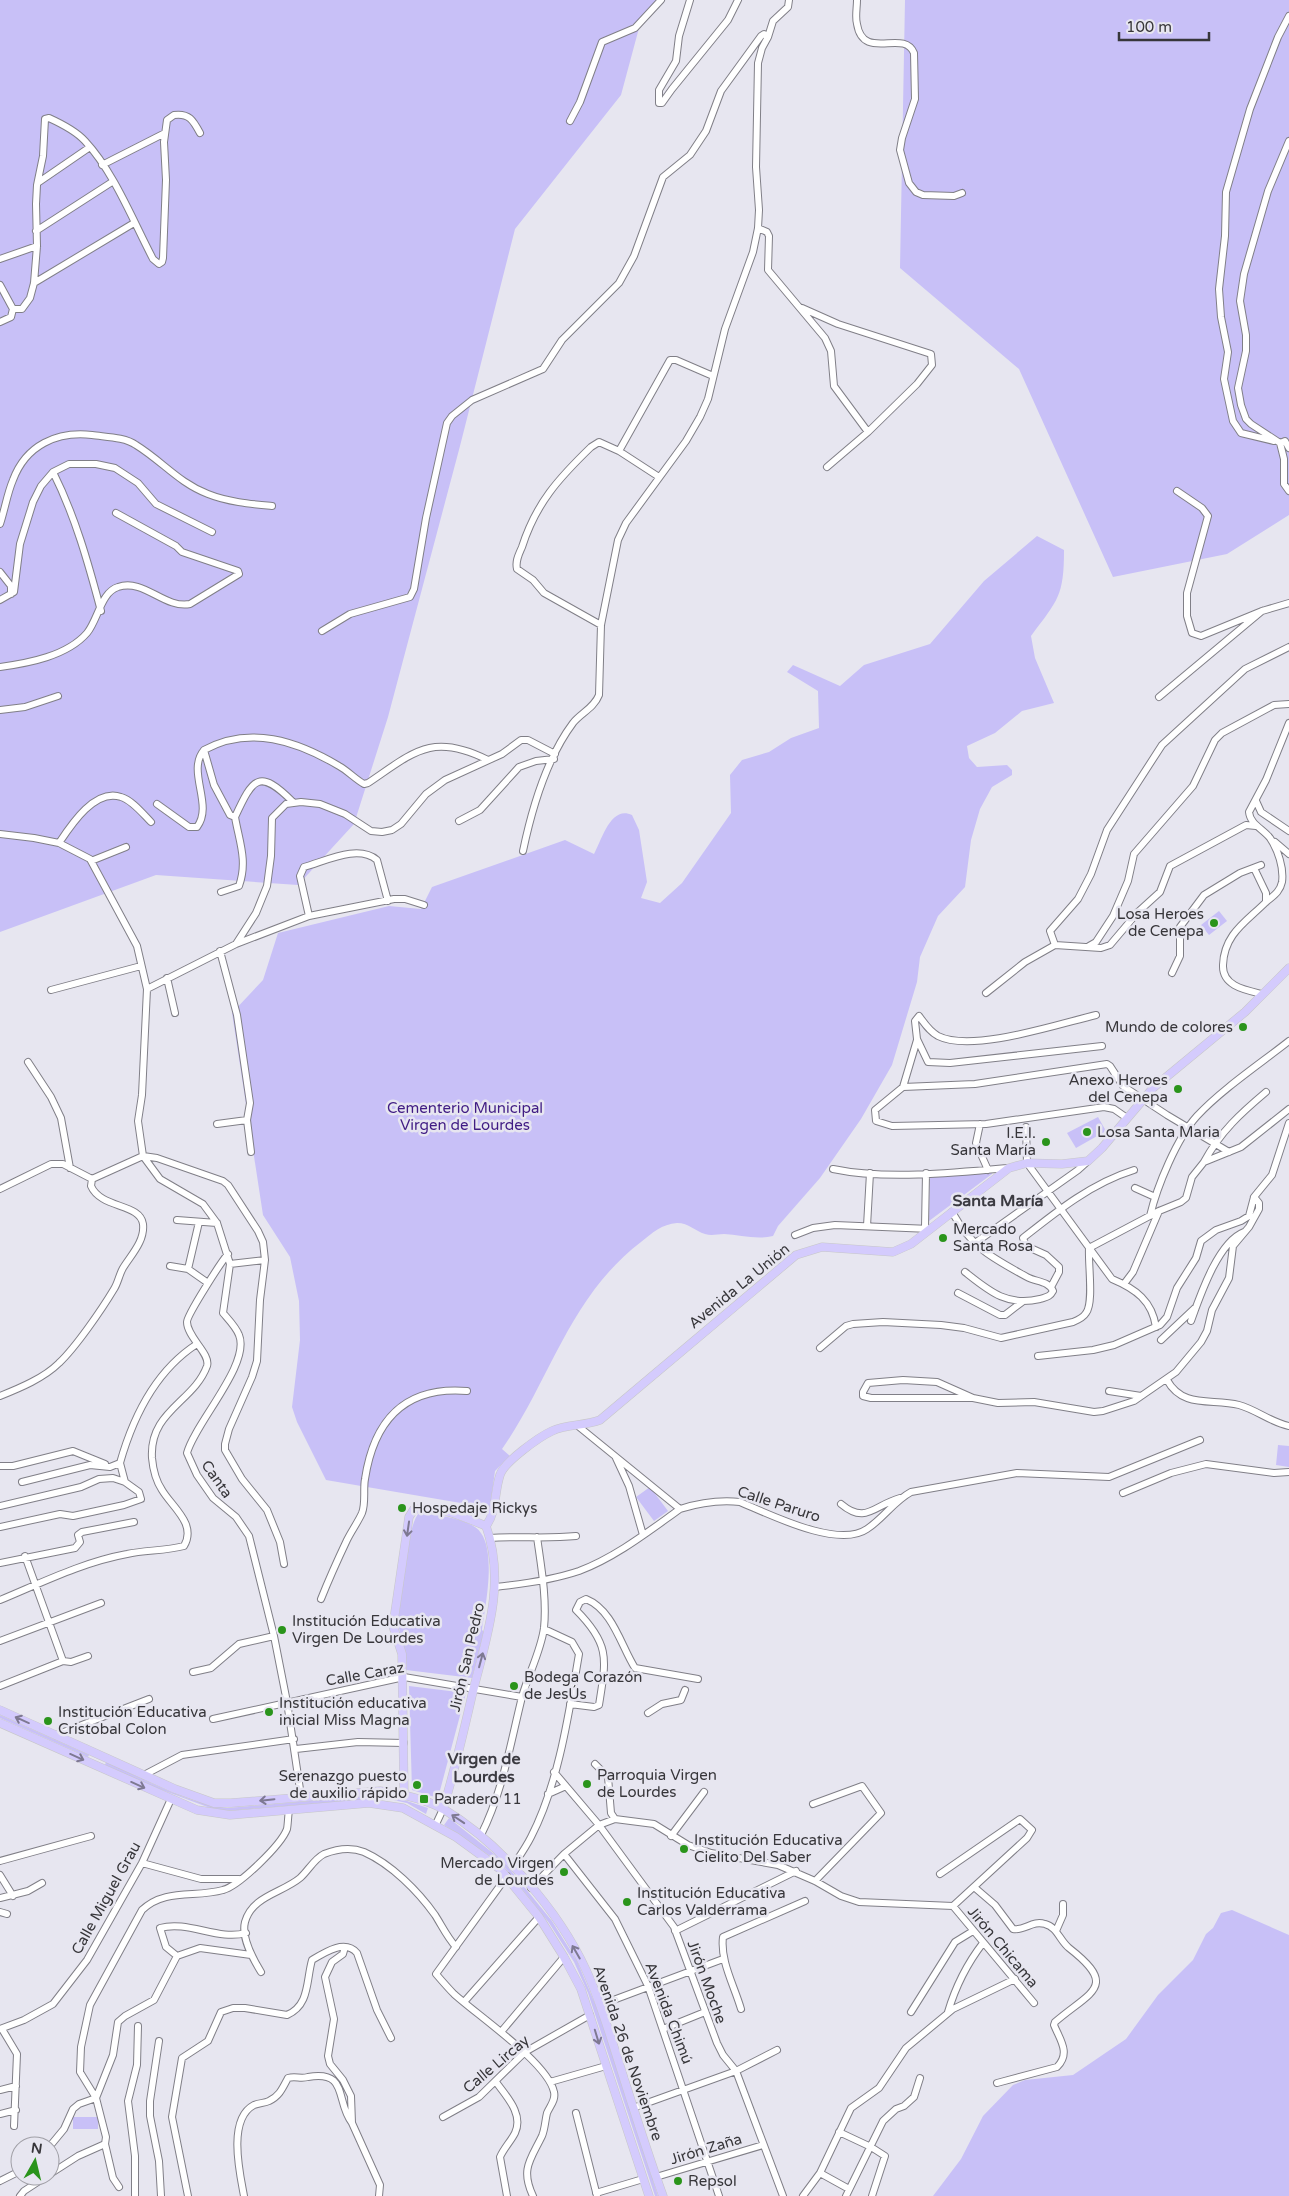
<svg xmlns="http://www.w3.org/2000/svg" width="1289" height="2196" font-family="'Varela Round',sans-serif">
	<style>
		.green { fill: #c8c0f7 }
		.lines { fill: none; stroke-linecap: round; stroke-linejoin: round }
		.minor-casing { stroke: #807f87; stroke-width: 8 }
		.major-casing { stroke: #c7c7c8; stroke-width: 9 }
		.minor { stroke: #fff; stroke-width: 6 }
		.major { stroke: #d4cbfd; stroke-width: 8 }
		.oneway { stroke: #7e7992 }
		.poi-dot { fill: #2a941b; stroke: #e7e6f0; stroke-width: 2 }
		.labels { text-anchor: middle; dominant-baseline: central; stroke-width: 5; stroke-linejoin: round; paint-order: stroke }
		.poi-label { font-size: 15px; fill: #37363a; stroke: #e7e6f0; text-anchor: start }
		.park-label { font-size: 15px; fill: #401c84; stroke: #e7e6f0 }
		.street-label { font-size: 15px; fill: #37363a; stroke: #e7e6f0 }
		.neighbourhood-label { font-size: 16px; font-weight: bold; fill: #3b3a41; stroke: #e7e6f0 }
	</style>
	<rect width="100%" height="100%" fill="#e7e6f0"/>
	<path class="green" d="M0,0h658l-19,28 -18,67 -106,134 -55,217 -72,271 -34,107 -56,61 -142,-10 -156,57z
		M905,0h384v515l-62,39 -114,23 -94,-208 -119,-101z
		M1037,536l27,14c0,46 -6,50 -33,86l4,22 19,45 -32,8 -27,22 -28,13 2,12 8,9 30,-2 5,5v5l-20,12 -12,22 -9,31 -6,47 -27,29 -18,41 -3,25 -25,83 -31,54 -41,59 -42,48 -5,10c-16,4 -33,-1 -49,-2 -7,0 -12,2 -19,0 -10,-3 -16,-11 -28,-11 -15,1 -25,10 -36,19 -72,55 -90,137 -139,207l8,7 -15,15 -5,37 -164,-28 -29,-58 -5,-15 8,-67 -1,-39 -9,-44 -27,-42 -31,-202 31,-33 15,-47 111,-27 32,3 11,-22 133,-47 29,14c8,-15 17,-49 38,-39l7,15 8,52 -6,16 19,5 22,-20 49,-70 -1,-38 12,-15 27,-8 22,-14 28,-10 -1,-37 -31,-19 6,-7 47,21 24,-21 66,-21 54,-63z
		M1219,911l8,10 -18,14 -8,-10z
		M1098,1117l8,14 -30,17 -9,-15z
		M992,1173v1l-63,47 1,-45z
		M1278,1445l11,1v21l-13,-2z
		M650,1487l18,24 -14,10 -18,-24z
		M419,1513c17,2 41,4 56,14 24,16 10,79 7,103l2,2 -12,46 -66,-8c2,-17 -6,-31 -8,-48 -1,-17 10,-99 21,-109z
		M409,1686l57,7 -28,105 -26,-8z
		M0,1715l89,40 -1,2 -88,-39z
		M106,1762c39,17 79,41 121,46l141,-12 30,2 30,10 -2,6 -19,-11 -23,-5 -157,13 -14,-2 -59,-22 -49,-22z
		M449,1818l54,43 49,60 25,40 22,52 59,183h-3l-67,-203 -14,-31 -25,-39 -47,-59 -58,-39z
		M1232,1910l57,25v261h-356l28,-37 22,-43 30,-31 12,-5 48,-5 53,-36 32,-44 35,-35 13,-26 7,-6 8,-15z
		M73,2117h25v12h-25z"/>
	<g class="lines">
		<g class="minor-casing">
			<path id="minor" d="M690,0l-11,36 -3,25 -17,29v13h3l10,-14 56,-69 10,-20
				M857,0c0,8 -2,17 0,24 6,38 47,4 57,29l1,46 -13,39 -2,12 9,33 7,9 7,3 31,1 8,-3
				M570,121l10,-19 22,-60 33,-14 26,-28
				M1289,141l-21,50 -24,83 -4,27 6,34v16l-8,37 3,17 5,14 5,5 29,19 5,-2 4,7
				M102,165l63,-32
				M39,182l51,-35
				M758,228l9,4 2,4 -1,34 57,68 6,13 3,35 34,46
				M36,231l76,-49
				M0,259l37,-13
				M34,283l100,-60
				M0,285l13,24h9l8,-11 4,-15 3,-37 -1,-42 1,-19 6,-29 2,-37 4,-1c11,5 27,13 36,23 29,31 48,80 68,118l6,5 3,-2 1,-4 3,-78 -2,-38 3,-22 7,-5c15,-2 19,5 26,18
				M802,308l36,16 93,30 1,11 -15,19 -49,48 -41,35
				M0,322l11,-5 2,-8
				M1274,441l-33,-8 -8,-12 -9,-42 4,-27 -7,-35 -2,-28 6,-53 1,-44 24,-83 28,-72 11,-21
				M1280,443l4,16v25l5,7
				M619,451l51,-91h6l37,16
				M53,472c22,44 35,90 48,139
				M1177,491l25,17 6,8 -21,77v23l5,17 9,3 61,-25
				M0,524c5,-15 7,-30 13,-44 13,-35 44,-49 79,-45 13,2 33,2 44,10 26,16 43,38 72,49 20,8 43,10 64,12
				M0,572l11,14v8
				M0,600l14,-8 6,-48 13,-42 8,-16 12,-14 16,-8h27l19,4 23,15 18,21 56,28
				M601,625l-57,-32 -11,-13 -16,-11c-2,-8 2,-15 5,-22 14,-44 37,-69 69,-100l8,-5 20,9 40,26
				M322,631l28,-17 60,-17 4,-8 12,-71 21,-95 5,-7 20,-16 71,-31 19,-29 57,-57 15,-27 29,-79 27,-22 16,-24 15,-40 40,-55 3,-2 4,3
				M0,667c29,-4 67,-11 87,-34 11,-13 14,-41 31,-46 26,-9 46,22 72,17l49,-30 -1,-3 -56,-19 -6,-6 -60,-33
				M1159,697l103,-86 27,-8
				M0,710l25,-3 33,-11
				M1256,801l5,11 28,19
				M293,802c-34,-34 -40,-24 -58,15l-5,-2 -16,-30 -10,-35c46,-25 93,-9 135,16 9,5 16,13 25,18l4,-1c46,-31 64,-51 120,-23
				M157,804l32,23h8c17,-22 -11,-56 7,-77
				M459,821l21,-11 39,-43 17,-6 18,-2
				M0,834l34,4 25,5 31,16 47,87 10,43 -5,106 -4,26 5,35 17,23 43,25 14,19 13,41 -7,49c5,6 13,14 16,22 12,29 -44,88 -52,118l10,22 16,23 23,19 13,19 25,100 13,66 14,94
				M1275,842l14,12
				M59,843c12,-18 36,-55 62,-46 11,3 22,17 30,25
				M523,851c9,-43 23,-92 50,-128 8,-10 21,-15 26,-28l2,-70 17,-85 8,-17 60,-82 14,-24 8,-18 17,-70 28,-77 5,-24 1,-18 -3,-43 2,-104 4,-15 6,-11 5,-16 15,-14 1,-7
				M91,861l35,-14
				M1254,868l12,25v9
				M221,892l18,-6c9,-25 0,-45 -4,-69
				M309,916l-9,-40 4,-9c22,-6 54,-23 73,-7l11,41
				M236,944l73,-28 85,-17h11l19,6
				M1055,945l-5,-14 28,-32 13,-25 16,-44 55,-85 83,-76 44,-22
				M1089,946l7,-4 17,-26 15,-35 6,-27 59,-68 22,-46 7,-7 52,-28 15,-1
				M220,951l17,64 13,88 -3,17 4,32
				M1172,973l8,-17v-29l24,-32 36,-22 21,-8
				M167,978l8,35
				M147,989l89,-45 20,-31 11,-27 4,-30 1,-38 14,-14 15,-2 19,2 25,10 26,17 11,1 10,-2 9,-6 25,-30 19,-14 57,-26 19,-14h7l27,14
				M51,990l90,-24
				M986,993l39,-31 30,-17 46,3 9,-3 28,-33 22,-20 10,-26 76,-41 10,1
				M1262,994c-17,-4 -40,-8 -39,-29 1,-31 23,-43 43,-63 7,-6 14,-10 16,-20 2,-14 -4,-32 -12,-44 -7,-9 -20,-14 -21,-26l17,-32 23,-57
				M1096,1015c-38,9 -124,38 -158,21 -9,-5 -13,-12 -19,-20l-4,5 2,18 11,23 22,1 152,-17
				M28,1062l23,35 10,21 9,50
				M903,1087l14,-47
				M1127,1118l-13,-9 -10,-2 -118,17 -94,2 -16,-5 -1,-11 28,-23 72,-3 132,-20 3,2 13,20 44,29 62,37
				M217,1124l30,-4
				M980,1124l-4,19 12,27
				M1026,1127l1,36 85,116c24,10 40,22 44,48
				M1204,1162c16,-30 37,-49 62,-70
				M833,1169c52,11 122,4 175,-1
				M1135,1188l20,9
				M0,1189l51,-25h12l29,15
				M952,1212c21,37 39,45 75,65 9,5 22,4 26,14 -3,6 -7,6 -13,8 -33,8 -51,-8 -75,-27
				M1150,1216c7,-30 27,-78 47,-100 24,-26 64,-53 92,-75
				M177,1220l40,3
				M867,1226l3,-53
				M925,1227l1,-54
				M795,1235l18,-7 22,-3 95,4
				M975,1243l103,-73 10,-9
				M230,1264l35,-4
				M170,1266l18,3 20,14
				M188,1269l11,-47
				M1124,1284l9,-12 26,-61
				M1051,1287l8,-15v-5l-13,-12 -20,-9 -3,-8c34,-27 69,-55 111,-68
				M958,1293l42,22h5l17,-13
				M1191,1321c9,-25 27,-79 53,-89
				M1161,1340l35,-33
				M820,1348l26,-22 7,-2 30,-2 58,3 23,3 37,10 72,-16c5,-2 10,-4 13,-9 8,-10 2,-49 3,-65l70,-37 22,-9 5,-4 6,-21 12,-15 37,-15 48,-38
				M1038,1356l55,-6 21,-5 46,-20 7,-8 10,-29 19,-30 5,-17 15,-11 25,-9 8,-5 5,-19 18,-22 17,-52
				M1167,1380c16,29 45,18 72,25 18,5 31,17 50,21
				M1109,1391l32,5
				M0,1396c20,-8 44,-18 59,-33 17,-16 43,-54 55,-74 4,-6 5,-14 9,-21 8,-13 22,-27 20,-44 -3,-21 -42,-15 -52,-38l1,-7 51,-23 14,2 66,23 5,4 30,46 5,11 2,18 -5,40 -3,61 -5,16 -23,52 -4,15v6l17,29 25,31 13,32 4,22
				M973,1398h-102l-8,-2v-4l5,-9 35,-3 34,2 36,16 25,5 36,-1 60,10 9,-1 31,-10 42,-29 25,-30 6,-11 5,-21 17,-32 4,-32 16,-19 10,-18v-6l-5,-6
				M578,1426l102,83
				M616,1458l13,28 14,49
				M0,1466h13l60,-15 32,13
				M22,1482l68,-17 20,2 10,-4c13,-46 35,-92 77,-119
				M1123,1493l48,-20 35,-9 68,9 15,-1
				M841,1504c25,21 33,1 59,-6
				M0,1506l81,-19 18,-8 14,-1 12,4 -5,-19
				M0,1527l60,-13 13,2 51,-11 17,-6 -2,-7 -14,-10
				M490,1538c29,-2 57,1 86,-2
				M25,1556l38,105
				M0,1563l75,-15 5,-6 -2,-7 4,-3 52,-10
				M495,1587c29,-3 57,-7 84,-16 37,-14 70,-40 101,-62 19,-6 41,-9 60,-7 29,12 98,47 127,27 17,-11 27,-28 44,-37l106,-19 92,4 91,-37
				M321,1599c8,-20 17,-40 26,-59 5,-10 11,-18 15,-27 4,-10 1,-24 3,-34 9,-59 40,-93 102,-88
				M0,1600c41,-17 83,-38 127,-46 19,-4 38,-3 57,-8 13,-22 -12,-39 -22,-56 -6,-9 -9,-21 -10,-32 -3,-47 42,-56 55,-92 4,-12 -20,-29 -20,-44 0,-7 34,-60 41,-68
				M0,1641l101,-38
				M193,1672l18,-4 28,-24 35,-8
				M0,1686l63,-25 8,1 17,-6
				M570,1704l24,3 5,-2c7,-45 12,-60 -23,-95l4,-8 6,-3c27,11 35,47 49,69l63,11
				M648,1713l14,-9 19,-4 4,-10
				M213,1719l191,-42 118,20
				M56,1735l93,-36
				M296,1749l62,-7 46,1
				M595,1764l13,13 3,36 4,6
				M554,1772l45,53 75,102 43,116 6,12 13,16 47,125
				M144,1775l38,-20 112,-16
				M548,1794l18,-8
				M813,1804l49,-18 19,27 -66,68
				M436,1824l7,-15
				M481,1835c22,-44 29,-90 41,-138 6,-22 19,-46 22,-69 3,-30 -3,-62 -7,-91
				M671,1836l33,-44
				M564,1854l51,65 33,67 71,210
				M0,1861l91,-25
				M142,1863l59,16h38
				M513,1866c6,-9 13,-19 18,-29 28,-54 38,-125 48,-183l-7,-12 -28,-13
				M940,1874l80,-55 12,11 -5,8 -74,68
				M0,1875l13,21
				M507,1876l-71,98c6,7 12,14 18,20 23,21 94,69 100,98 2,8 -4,14 -7,21 -2,8 -2,16 -5,23 -11,23 -22,33 -9,60
				M974,1887l21,18 18,24c12,2 19,-9 32,-5 12,3 15,17 24,24 50,39 22,43 -14,74l-1,3c6,15 17,28 3,42l-60,16
				M531,1888l33,-34 35,-29 16,-6 39,5 34,21 23,8 67,12 37,16 26,15 18,6 94,4 81,97
				M0,1898l28,-7 14,-8
				M0,1912l7,2
				M675,1931l121,-60
				M1056,1931l7,-16v-11
				M345,1947l-2,7 -11,8 -7,15 9,42 -6,37 2,8 13,16 8,16 1,27 28,62 -1,11
				M177,1956l-11,-9 -6,-19c28,-8 58,13 86,5
				M261,1972c-8,-13 -20,-34 -16,-50 7,-26 37,-29 55,-44 8,-7 14,-19 24,-24 13,-5 27,-7 40,-2 27,12 54,39 71,63 7,11 12,22 21,32
				M464,2002l75,-85
				M600,2005l123,-46
				M741,2009c-7,-24 -21,-48 -18,-72l82,-36
				M911,2012l44,-70 18,-11
				M948,2012c8,-27 18,-47 35,-69
				M0,2029l24,-9 29,-16 34,-44 55,-97 29,-64
				M2,2029l15,25 -3,72
				M663,2029l42,-17
				M501,2032l63,-75
				M159,2041l-9,60v15l9,45 2,35
				M496,2082c10,14 28,32 19,51 -4,8 -11,15 -15,24l7,39
				M550,2082l56,-16
				M0,2090l16,-4
				M96,2098l17,-43 5,-33 7,-6 29,-16 23,-44 23,-8 51,7
				M633,2108l103,-37 41,-21
				M576,2113l21,83
				M0,2114l16,-4
				M443,2117l36,-20 46,-45 65,-37
				M839,2132l32,15 14,9 -13,40
				M105,2144l8,34 6,9
				M50,2146l14,-17 9,-20 6,-5 17,-6
				M820,2173l29,16
				M50,2174l28,-18 27,-12 1,-7 -10,-39 -16,-26 1,-25 9,-42 52,-95c23,-22 53,-12 81,-20 16,-4 58,-45 64,-61 1,-5 1,-13 2,-19
				M656,2177l107,-32
				M0,2181l20,-10
				M596,2193l47,-14
				M20,2196l4,-5 23,-15
				M135,2196v-40l-7,-55 9,-36 1,-39
				M188,2196l-16,-79 10,-59 26,-17 13,-29 12,-4h12l42,7c23,-10 19,-34 25,-55 13,-8 33,-21 45,-7l20,57 14,28
				M244,2196c-4,-22 -17,-77 10,-91 5,-2 11,-2 15,-4 11,-5 14,-14 19,-23 7,-2 13,1 20,-1 41,-7 27,24 44,46
				M803,2196l17,-23 31,-65 28,-20 27,-40 47,-39 62,-30
				M846,2196l37,-75 13,-12 8,-3 10,-9 6,-19"/>
		</g>
		<g class="major-casing">
			<path id="major" d="M486,1526c11,-15 8,-33 14,-51 4,-13 39,-38 52,-44 15,-7 32,-5 48,-11l196,-165 26,-8 71,5 18,-8 98,-76 18,-5 35,1 26,-3 14,-13 51,-60 92,-76 44,-44
				M0,1710l175,79 39,14h17l149,-12c22,3 46,8 65,19 56,34 114,101 141,160 14,30 23,62 33,93 14,44 28,89 44,133
				M0,1723l197,87 33,5 139,-12 34,5 53,29 44,32 39,48 25,40 17,32 68,207
				M404,1794l-2,-140 -9,-28 16,-109 5,-8c26,-3 48,7 72,17 20,56 1,110 -13,165 -9,39 -18,79 -30,118"/>
		</g>
		<use href="#minor" class="minor"/>
		<use href="#major" class="major"/>
	</g>
	<defs><path id="oneway-shaft" d="M-6 0H5M1.5-3L5.5 0L1.5 3" fill="none" stroke-width="1.6" stroke-linecap="round" stroke-linejoin="round" transform="scale(1.25)"/></defs>
	<g class="oneway">
		<use href="#oneway-shaft" transform="translate(408 1529) rotate(98)"/>
		<use href="#oneway-shaft" transform="translate(481 1660) rotate(-75)"/>
		<use href="#oneway-shaft" transform="translate(22 1720) rotate(-156)"/>
		<use href="#oneway-shaft" transform="translate(77 1757) rotate(24)"/>
		<use href="#oneway-shaft" transform="translate(138 1785) rotate(24)"/>
		<use href="#oneway-shaft" transform="translate(267 1800) rotate(174)"/>
		<use href="#oneway-shaft" transform="translate(458 1819) rotate(-146)"/>
		<use href="#oneway-shaft" transform="translate(576 1952) rotate(-120)"/>
		<use href="#oneway-shaft" transform="translate(597 2037) rotate(73)"/>
	</g>
	<g class="poi-dot">
		<circle cx="1214" cy="923" r="5"/>
		<circle cx="1243" cy="1027" r="5"/>
		<circle cx="1178" cy="1089" r="5"/>
		<circle cx="1087" cy="1132" r="5"/>
		<circle cx="1046" cy="1142" r="5"/>
		<circle cx="943" cy="1238" r="5"/>
		<circle cx="402" cy="1508" r="5"/>
		<circle cx="282" cy="1630" r="5"/>
		<circle cx="514" cy="1686" r="5"/>
		<circle cx="269" cy="1712" r="5"/>
		<circle cx="48" cy="1721" r="5"/>
		<circle cx="587" cy="1784" r="5"/>
		<circle cx="417" cy="1785" r="5"/>
		<rect x="419" y="1794" width="10" height="10" rx="2.5"/>
		<circle cx="684" cy="1849" r="5"/>
		<circle cx="564" cy="1872" r="5"/>
		<circle cx="627" cy="1902" r="5"/>
		<circle cx="678" cy="2181" r="5"/>
	</g>
	<g class="labels">
		<g class="poi-label">
			<text x="1204" y="914" text-anchor="end">Losa Heroes<tspan x="1204" dy="17">de Cenepa</tspan></text>
			<text x="1233" y="1027" text-anchor="end">Mundo de colores</text>
			<text x="1168" y="1080" text-anchor="end">Anexo Heroes<tspan x="1168" dy="17">del Cenepa</tspan></text>
			<text x="1097" y="1132">Losa Santa Maria</text>
			<text x="1036" y="1133" text-anchor="end">I.E.I.<tspan x="1036" dy="17">Santa María</tspan></text>
			<text x="953" y="1229">Mercado<tspan x="953" dy="17">Santa Rosa</tspan></text>
			<text x="412" y="1508">Hospedaje Rickys</text>
			<text x="292" y="1621">Institución Educativa<tspan x="292" dy="17">Virgen De Lourdes</tspan></text>
			<text x="524" y="1677">Bodega Corazón<tspan x="524" dy="17">de JesÚs</tspan></text>
			<text x="279" y="1703">Institución educativa<tspan x="279" dy="17">inicial Miss Magna</tspan></text>
			<text x="58" y="1712">Institución Educativa<tspan x="58" dy="17">Cristobal Colon</tspan></text>
			<text x="597" y="1775">Parroquia Virgen<tspan x="597" dy="17">de Lourdes</tspan></text>
			<text x="407" y="1776" text-anchor="end">Serenazgo puesto<tspan x="407" dy="17">de auxilio rápido</tspan></text>
			<text x="434" y="1799">Paradero 11</text>
			<text x="694" y="1840">Institución Educativa<tspan x="694" dy="17">Cielito Del Saber</tspan></text>
			<text x="554" y="1863" text-anchor="end">Mercado Virgen<tspan x="554" dy="17">de Lourdes</tspan></text>
			<text x="637" y="1893">Institución Educativa<tspan x="637" dy="17">Carlos Valderrama</tspan></text>
			<text x="688" y="2181">Repsol</text>
		</g>
		<g class="park-label">
			<text x="465" y="1108">Cementerio Municipal<tspan x="465" dy="17">Virgen de Lourdes</tspan></text>
		</g>
		<g class="street-label">
			<text transform="translate(739 1286) rotate(-39)">Avenida La Unión</text>
			<text transform="translate(217 1479) rotate(55)">Canta</text>
			<text transform="translate(779 1504) rotate(18)">Calle Paruro</text>
			<text transform="translate(467 1657) rotate(-77)">Jirón San Pedro</text>
			<text transform="translate(365 1674) rotate(-10)">Calle Caraz</text>
			<text transform="translate(106 1898) rotate(-61)">Calle Miguel Grau</text>
			<text transform="translate(1003 1947) rotate(50)">Jirón Chicama</text>
			<text transform="translate(707 1982) rotate(70)">Jirón Moche</text>
			<text transform="translate(669 2013) rotate(69)">Avenida Chimú</text>
			<text transform="translate(628 2053) rotate(71)">Avenida 26 de Noviembre</text>
			<text transform="translate(496 2064) rotate(-40)">Calle Lircay</text>
			<text transform="translate(706 2149) rotate(-17)">Jirón Zaña</text>
		</g>
		<g class="neighbourhood-label">
			<text x="998" y="1201">Santa María</text>
			<text x="484" y="1759">Virgen de<tspan x="484" dy="18">Lourdes</tspan></text>
		</g>
	</g>
	<g transform="translate(35 2161) rotate(8)"><circle r="24" fill="#e7e6f0" stroke="#a1a0a7"/>
	<path d="M0-4L9 19L0 12L-9 19Z" fill="#2a941b"/>
	<text y="-8" font-size="14" font-weight="bold" text-anchor="middle" fill="#37363a">N</text>
	</g>
	<path d="M1119 32v8h90v-8" fill="none" stroke="#37363a" stroke-width="2.5"/>
	<text x="1126" y="32" font-size="15" fill="#37363a" stroke="#e7e6f0" stroke-width="4" paint-order="stroke">100 m</text>
</svg>
